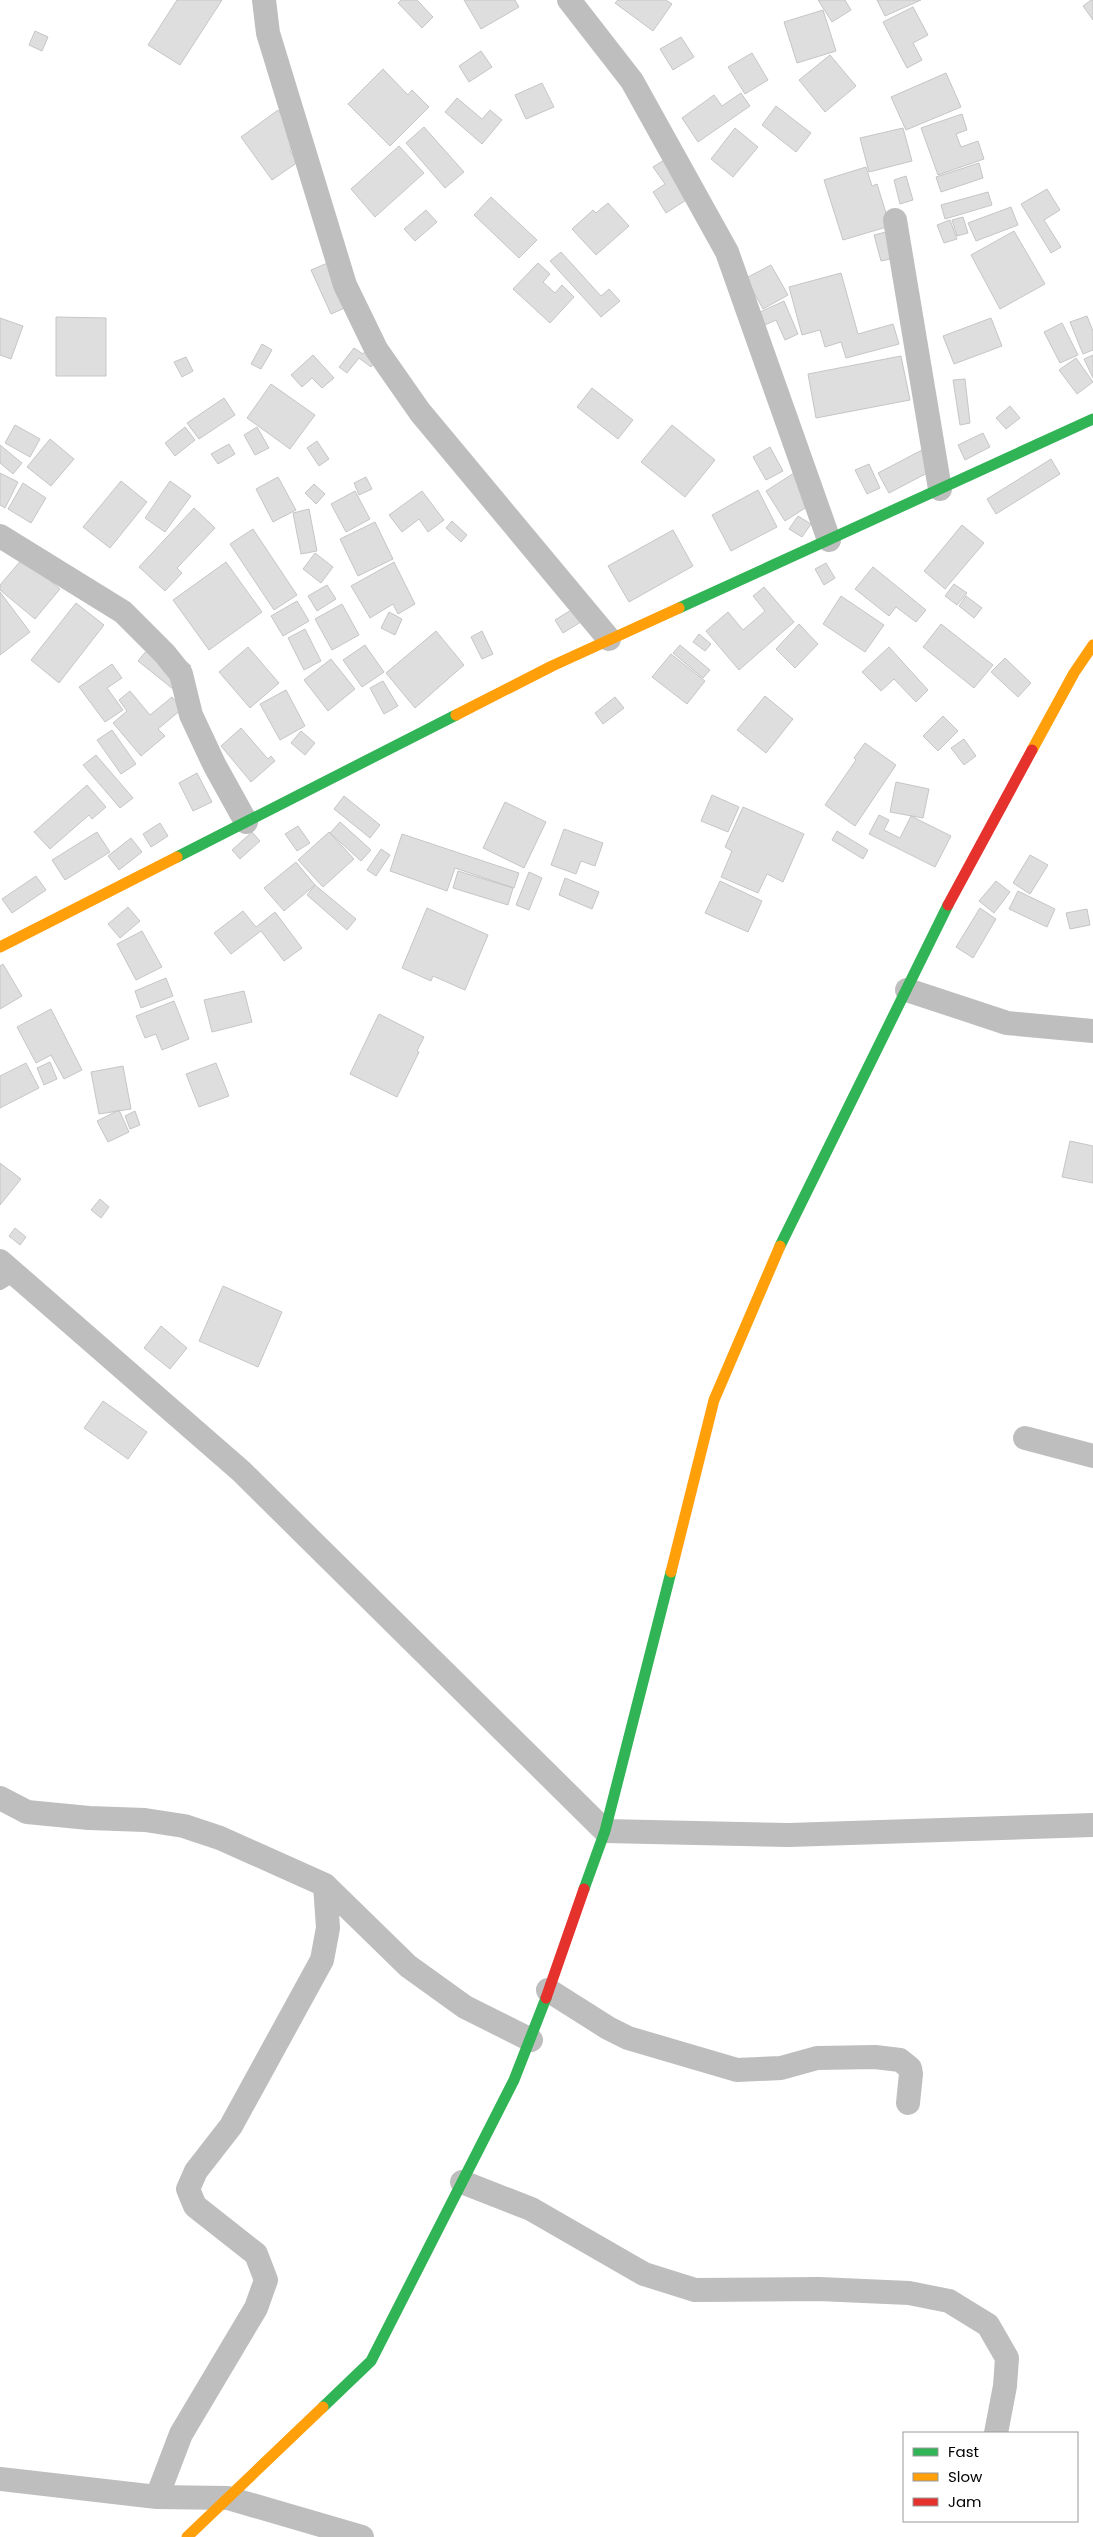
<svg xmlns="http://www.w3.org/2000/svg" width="1093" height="2537" font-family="Poppins,sans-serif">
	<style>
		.building { fill: #dedede; stroke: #c6c6c6 }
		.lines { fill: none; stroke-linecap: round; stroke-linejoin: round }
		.lane { stroke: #bebebe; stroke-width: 12 }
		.street { stroke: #bebebe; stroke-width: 24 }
		.fast { stroke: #30b455; stroke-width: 11 }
		.slow { stroke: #ff9f0a; stroke-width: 11 }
		.jam { stroke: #e5322d; stroke-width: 11 }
	</style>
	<rect width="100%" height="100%" fill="#fff"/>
	<path class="building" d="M177,0h45l-42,65 -32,-20z
		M401,0h16l16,17 -11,11 -24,-25z
		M464,0h51l4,7 -38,22z
		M618,0h48l6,4 -19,27 -38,-28z
		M818,0h27l6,10 -19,12z
		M877,0h44l-36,16z
		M1091,0h2v20l-10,-14z
		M913,7l15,28 -15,8 9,17 -15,8 -24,-46z
		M823,10l13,41 -39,12 -13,-41z
		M35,31l13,6 -6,14 -13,-6z
		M681,37l13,20 -21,13 -13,-21z
		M481,51l11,16 -23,15 -10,-16z
		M752,53l16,27 -23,14 -17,-27z
		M830,55l26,31 -31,26 -26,-32z
		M383,69l25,26 4,-5 17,17 -39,39 -42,-42z
		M946,73l15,34 -55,23 -15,-33z
		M542,83l12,24 -28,12 -11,-24z
		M741,93l9,13 -52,36 -16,-24 32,-23 8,11z
		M457,98l25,21 8,-9 12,10 -20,24 -37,-32z
		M776,106l35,27 -15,19 -34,-27z
		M278,110l24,33 -12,8 8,11 -26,18 -31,-43z
		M962,114l5,16 -11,4 5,13 17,-6 6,18 -46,16 -17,-47z
		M424,127l40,45 -19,16 -39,-45z
		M735,128l23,19 -25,30 -22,-18z
		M903,128l9,33 -43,11 -9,-34z
		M399,146l25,27 -49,44 -24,-28z
		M672,155l25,38 -31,20 -13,-21 12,-8 -12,-17z
		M979,163l4,15 -42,14 -5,-15z
		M866,167l6,19 5,-2 13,42 -47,14 -19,-60z
		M906,176l7,24 -13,4 -6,-24z
		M1047,189l13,21 -16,10 17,27 -10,6 -30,-49z
		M988,192l4,13 -47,14 -4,-14z
		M491,197l46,43 -18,18 -45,-43z
		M608,203l21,23 -33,29 -24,-26 21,-19 3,3z
		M1011,207l7,18 -42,16 -8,-18z
		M426,210l11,12 -22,19 -11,-12z
		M963,217l5,16 -11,3 -5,-16z
		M950,220l7,19 -13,4 -7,-18z
		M894,230l6,27 -19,4 -7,-26z
		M1014,231l31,53 -45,25 -29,-54z
		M561,252l40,44 8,-7 11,12 -19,16 -51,-56z
		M344,256l19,44 -32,14 -20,-44z
		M538,263l12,11 -7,8 12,11 7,-8 12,12 -24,26 -37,-34z
		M771,265l17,30 -25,14 -17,-31z
		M841,273l17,61 35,-10 6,20 -53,14 -5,-16 -16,5 -5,-17 -18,5 -13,-48z
		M784,301l14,33 -13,6 -9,-20 -11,5 -5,-13z
		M1087,316l6,15v19l-10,4 -13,-32z
		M56,317l50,1v58h-50z
		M0,318l23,8 -12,33 -11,-4z
		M991,318l11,28 -48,18 -11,-28z
		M1062,323l16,32 -18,8 -16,-31z
		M375,339l11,8 -15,20 -12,-9 -12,15 -8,-6 15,-19 9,6z
		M262,344l10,6 -11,19 -10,-5z
		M313,355l21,23 -12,10 -10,-10 -10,9 -11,-12z
		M1093,355v23l-9,-19z
		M901,356l9,44 -94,18 -8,-44z
		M186,357l7,14 -11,6 -8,-15z
		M1076,358l17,24 -16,12 -18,-24z
		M965,379l5,44 -10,2 -7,-45z
		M271,384l44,31 -25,34 -43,-31z
		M592,388l41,32 -15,19 -41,-32z
		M224,398l11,17 -36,24 -12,-16z
		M1010,406l10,12 -14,11 -10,-11z
		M15,425l25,14 -10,18 -25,-14z
		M672,425l43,35 -30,37 -44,-35z
		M185,427l10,13 -20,16 -10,-13z
		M257,427l12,21 -14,7 -11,-20z
		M983,433l7,14 -25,13 -7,-15z
		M50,439l24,20 -23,27 -24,-19z
		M317,441l12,18 -10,7 -12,-18z
		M229,444l6,10 -17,10 -7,-10z
		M0,445l22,18 -9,11 -13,-11z
		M770,447l13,24 -17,9 -13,-23z
		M922,450l11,20 -44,23 -11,-20z
		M1051,459l9,15 -64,40 -9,-15z
		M869,464l11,24 -13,6 -12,-24z
		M0,473l18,9 -13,26 -5,-3z
		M794,473l19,30 -28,18 -19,-30z
		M278,477l18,33 -23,12 -17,-33z
		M366,477l6,12 -13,6 -5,-12z
		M121,481l26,21 -37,46 -27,-21z
		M170,481l21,15 -26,36 -20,-14z
		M23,483l23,15 -15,25 -23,-14z
		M314,484l11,10 -9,10 -11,-11z
		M758,490l19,37 -46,24 -19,-36z
		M355,491l15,28 -24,13 -15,-28z
		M422,491l22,29 -16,12 -9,-13 -17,13 -13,-17z
		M194,508l21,20 -38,40 5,5 -17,18 -26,-24z
		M309,509l8,42 -16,3 -8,-41z
		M798,516l13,8 -9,13 -13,-8z
		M452,521l15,14 -6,7 -15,-14z
		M375,522l18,37 -35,17 -18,-37z
		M962,525l22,18 -39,46 -21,-18z
		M253,529l44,66 -23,15 -44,-66z
		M673,530l20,36 -64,36 -21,-36z
		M315,553l18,14 -12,16 -18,-14z
		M23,558l37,31 -25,30 -35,-29v-5z
		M226,562l36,50 -53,38 -36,-50z
		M394,562l21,42 -17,10 -5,-10 -23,14 -19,-32z
		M826,563l9,15 -11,7 -9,-16z
		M873,567l53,43 -10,12 -20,-15 -7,9 -34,-27z
		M954,584l13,9 -10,12 -12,-9z
		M327,585l9,14 -19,12 -9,-15z
		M764,587l30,35 -55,48 -33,-39 22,-19 15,18 22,-19 -12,-15z
		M0,592l30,40 -30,23z
		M841,596l43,29 -19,27 -42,-28z
		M966,596l16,12 -8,10 -15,-12z
		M297,601l12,20 -26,15 -12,-20z
		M76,603l28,22 -45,58 -28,-23z
		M342,604l17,31 -27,15 -17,-31z
		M576,607l8,13 -21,13 -8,-13z
		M389,612l13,7 -7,16 -14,-7z
		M799,624l19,20 -23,24 -19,-19z
		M941,624l52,41 -19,23 -51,-41z
		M305,629l16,32 -17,9 -16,-32z
		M436,631l28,34 -49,43 -29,-35z
		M482,631l11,23 -11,5 -11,-22z
		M699,634l12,10 -6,7 -12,-9z
		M157,638l34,28 -18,23 -35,-28z
		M365,645l19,27 -22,15 -19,-27z
		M680,645l30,25 -7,8 -30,-25z
		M248,647l31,36 -29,25 -31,-36z
		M889,647l39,43 -12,12 -22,-23 -13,12 -19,-19z
		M671,654l34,27 -18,23 -35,-27z
		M1005,658l26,25 -13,14 -27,-25z
		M331,659l24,30 -27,22 -24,-31z
		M112,664l10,14 -15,10 16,22 -18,12 -26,-35z
		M383,681l15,25 -14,8 -14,-26z
		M286,690l19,36 -25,14 -20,-36z
		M130,691l20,24 22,-18 10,12 -24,20 7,7 -24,20 -28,-33 14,-12 -8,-11z
		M765,696l28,23 -27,34 -29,-23z
		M615,697l9,11 -21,16 -8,-11z
		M943,716l15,15 -20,20 -15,-15z
		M241,728l27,31 3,-3 4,5 -24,21 -30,-36z
		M112,730l24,34 -15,10 -24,-34z
		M301,731l14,12 -10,12 -14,-12z
		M964,739l12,17 -12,9 -13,-17z
		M865,743l31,22 -41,61 -30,-21 31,-45 -2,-2z
		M96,755l37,43 -13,10 -37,-43z
		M197,773l15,29 -19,9 -14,-28z
		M896,782l33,7 -6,29 -33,-6z
		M87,785l19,22 -14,12 -3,-4 -39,34 -16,-17z
		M712,795l27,12 -11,25 -27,-11z
		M344,796l36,29 -10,13 -36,-29z
		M505,802l41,20 -22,46 -41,-20z
		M743,807l61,27 -21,48 -16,-8 -9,19 -37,-16 11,-26 -7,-4z
		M879,815l10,5 -5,10 16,8 11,-22 40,20 -16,31 -66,-33z
		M340,822l31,28 -10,11 -31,-28z
		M160,823l8,13 -17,11 -8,-13z
		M298,826l12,17 -13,8 -12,-17z
		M564,829l39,14 -8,23 -14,-5 -5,13 -25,-9z
		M837,831l31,19 -5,9 -31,-19z
		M97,832l13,20 -45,28 -13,-20z
		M252,832l8,9 -20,18 -8,-9z
		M329,832l25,27 -31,28 -25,-27z
		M402,834l117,39 -5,15 -59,-20 -8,23 -57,-20z
		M131,838l11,14 -23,18 -11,-14z
		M381,849l9,6 -14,21 -9,-6z
		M1030,855l18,10 -18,29 -17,-11z
		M296,862l19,23 -31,26 -20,-23z
		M458,871l55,17 -5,17 -55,-17z
		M529,872l13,6 -13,32 -13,-5z
		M36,876l10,14 -34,23 -10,-14z
		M565,878l34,14 -7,17 -33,-14z
		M720,881l42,20 -14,31 -43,-19z
		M996,881l14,11 -16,21 -15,-12z
		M315,885l41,34 -9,11 -40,-35z
		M1018,891l37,18 -8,18 -38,-18z
		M128,907l12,14 -20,17 -12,-14z
		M427,908l61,27 -23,55 -32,-14 -2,5 -29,-13z
		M980,908l16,11 -23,39 -17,-11z
		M1087,909l3,16 -20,4 -4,-16z
		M243,911l13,16 19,-15 27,36 -18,13 -23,-30 -30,23 -17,-21z
		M142,931l20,36 -26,13 -19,-36z
		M3,964l19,32 -22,13v-43z
		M166,978l7,18 -32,12 -6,-17z
		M244,991l8,31 -40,10 -8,-32z
		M174,1001l15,38 -27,11 -6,-16 -11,4 -9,-22z
		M51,1009l31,61 -18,9 -13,-24 -15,8 -19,-36z
		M379,1014l45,23 -7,14 2,1 -22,45 -47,-23z
		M50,1062l7,17 -13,6 -7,-17z
		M26,1063l13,25 -39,20v-32z
		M216,1063l13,33 -30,11 -13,-33z
		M123,1066l8,43 -32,5 -8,-42z
		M119,1110l10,22 -21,10 -11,-21z
		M135,1111l5,14 -10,4 -5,-13z
		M1070,1141l23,5v37l-31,-6z
		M0,1163l21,16 -21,26z
		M100,1199l9,8 -8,11 -10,-8z
		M15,1228l11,9 -6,8 -11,-9z
		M223,1286l59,26 -24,55 -59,-26z
		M161,1326l26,22 -17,21 -26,-21z
		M103,1401l44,31 -19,27 -44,-31z"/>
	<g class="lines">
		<path class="lane" d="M0,1284l15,-9"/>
		<path class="street" d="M264,0l4,33 77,252 31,64 44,63 189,227
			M569,0l63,81 95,171 102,288
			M895,220l45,269
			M0,536l123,76 42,42 16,20 10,41 24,51 31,56
			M907,990l100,33 86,8
			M0,1261l241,210 364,360 184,4 304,-10
			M1025,1438l68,18
			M0,1798l27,14 62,6 56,2 39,6 36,12 105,47 83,81 57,41 66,33
			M548,1990l60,38 20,10 109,32 44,-2 36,-10 58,-1 25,3 10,8 1,6 -3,29
			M462,2182l69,27 113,65 51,16 124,-1 90,4 40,8 39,24 19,33 -2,28 -9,47
			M0,2479l157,18 71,1 134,39
			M157,2497l24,-63 75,-126 10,-28 -10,-26 -61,-48 -7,-17 8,-18 35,-45 91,-166 6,-32 -3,-43"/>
		<path class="fast" d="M679,608l414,-189
			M177,857l279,-142
			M780,1246l168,-341
			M584,1889l21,-58 66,-259
			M323,2407l48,-46 143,-281 32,-82"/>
		<path class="slow" d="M456,715l96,-49 127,-58
			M1032,750l42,-77 19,-28
			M0,947l177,-90
			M671,1572l43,-172 66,-154
			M187,2537l136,-130"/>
		<path class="jam" d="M948,905l84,-155
			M546,1998l38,-109"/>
	</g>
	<rect x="903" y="2432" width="175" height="90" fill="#ffffff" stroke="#999999"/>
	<rect x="913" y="2448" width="25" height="8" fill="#30b455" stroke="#999999"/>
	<text x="948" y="2457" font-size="15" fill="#000000">Fast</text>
	<rect x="913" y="2473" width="25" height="8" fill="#ff9f0a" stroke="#999999"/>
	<text x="948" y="2482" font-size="15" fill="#000000">Slow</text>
	<rect x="913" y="2498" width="25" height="8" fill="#e5322d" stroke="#999999"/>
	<text x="948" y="2507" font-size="15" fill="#000000">Jam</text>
</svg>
